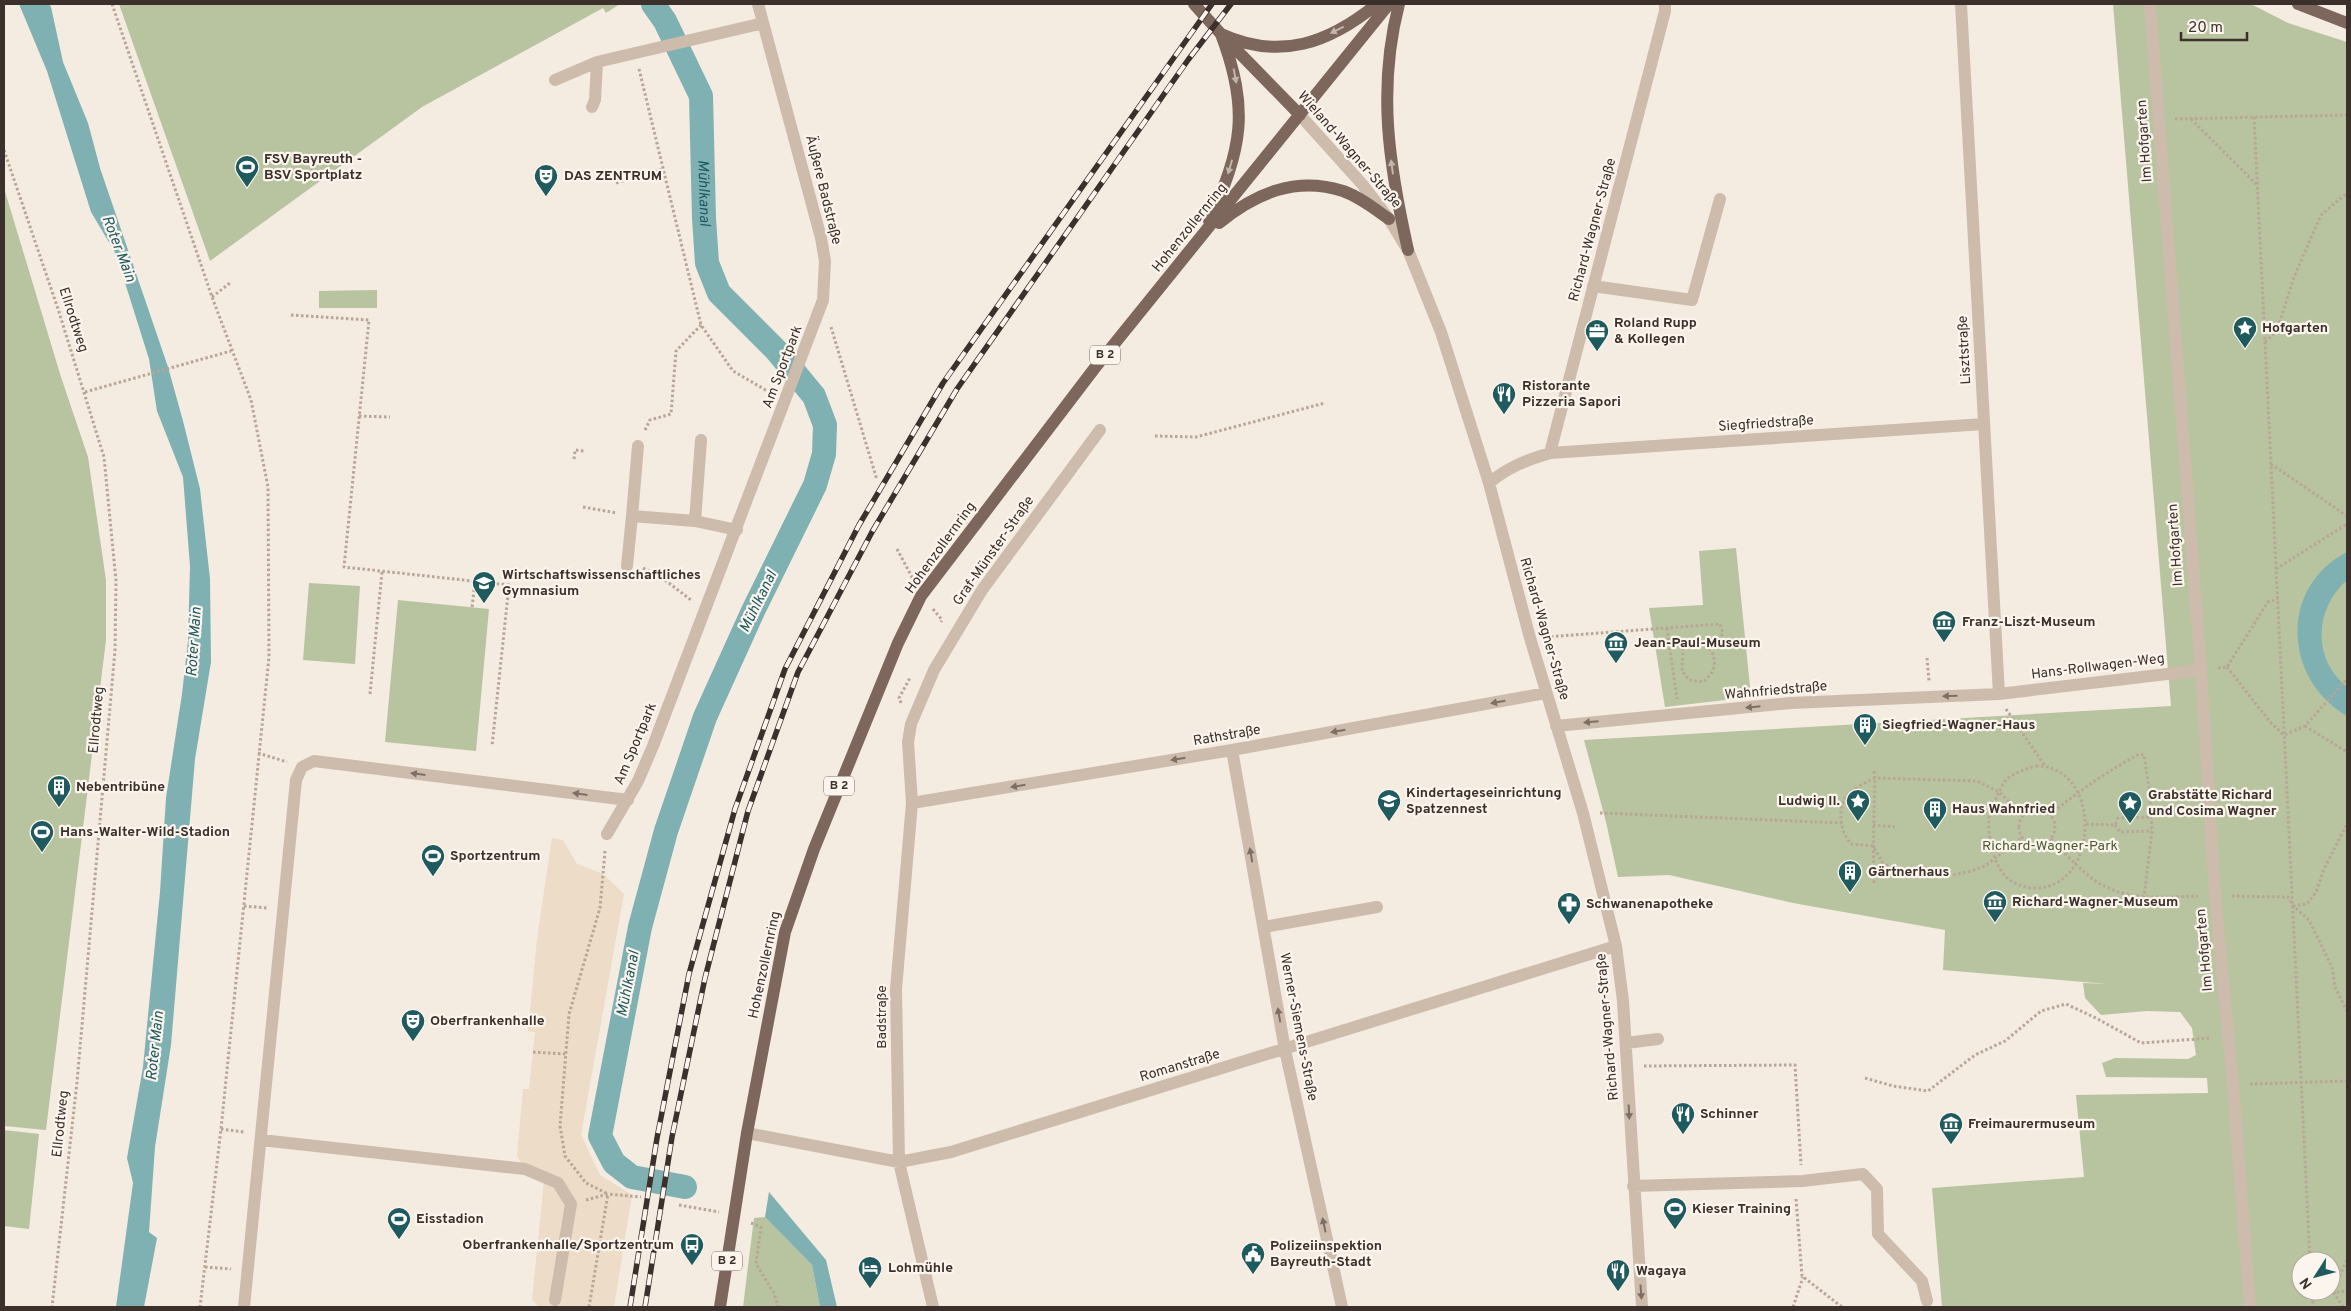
<svg xmlns="http://www.w3.org/2000/svg" width="2351" height="1311" font-family="Overpass,sans-serif">
	<style>
		.green { fill: #b8c4a0; fill-rule: evenodd }
		.plaza { fill: #ecdcc8 }
		.water { fill: #7fb0b2 }
		.lines { fill: none; stroke-linecap: round; stroke-linejoin: round }
		.canal { stroke: #7fb0b2; stroke-width: 24 }
		.path { stroke: #b9a596; stroke-width: 3; stroke-dasharray: 2.5 2.5; stroke-linecap: butt }
		.minor { stroke: #cdbbac; stroke-width: 12 }
		.major { stroke: #7d675c; stroke-width: 12 }
		.rail-casing { stroke: #3b302b; stroke-width: 5.5 }
		.rail { stroke: #fbf5ee; stroke-width: 4; stroke-dasharray: 11; stroke-linecap: butt }
		.oneway { fill: #c2b5ac }
		.oneway2 { fill: #7d6f65 }
		.labels { text-anchor: middle; dominant-baseline: central; stroke-width: 4.5; stroke-linejoin: round; paint-order: stroke }
		.shield { fill: #fbf5ee; stroke: #756b66; stroke-width: 1 }
		.shield-label { font-size: 12px; font-weight: bold; fill: #3b302b }
		.street-label { font-size: 14px; fill: #3b302b; stroke: #fbf5ee }
		.poi-label { font-size: 14px; font-weight: bold; fill: #3b302b; stroke: #fbf5ee; text-anchor: start }
		.park-label { font-size: 14px; fill: #4a5a2e; stroke: #fbf5ee }
		.water-label { font-size: 15px; font-style: italic; fill: #1f5a5e; stroke: #fbf5ee }
	</style>
	<rect width="100%" height="100%" fill="#f4ebe1"/>
	<path class="green" d="M119,4h501l-14,9 -3,-5 -181,99 -212,154z
		M2113,4h138l37,19 59,19v1265h-405l-10,-119 152,-11 -8,-82 132,-2 -1,-15 -101,-1 -4,-14 13,-5 73,1 8,-4 -4,-27 -12,-16 -33,-1 -46,4 -16,-17 -2,-15 24,1 -164,-14 2,-40 -152,-27 -124,-28 -51,2 -12,-55 -22,-82 587,-34zM2301,1261h30v30h-30z
		M4,188l57,189 27,80 18,123v60l-60,490 -42,-4z
		M377,290v18h-58v-17z
		M1736,548l15,149 -86,10 -16,-99 54,-3 -4,-54z
		M309,583l51,3 -5,78 -52,-4z
		M398,600l91,9 -13,142 -91,-9z
		M4,1130l35,4 -10,95 -25,-3z
		M765,1217l47,48 8,42h-77l11,-89z"/>
	<path class="plaza" d="M552,838l11,2 14,24 26,10 21,20 -43,241 19,40 32,20 -18,112h-75l-7,-7 12,-119 -19,-12 -8,-13 6,-67h6l6,-57 -7,-1 9,-92z"/>
	<path class="water" d="M19,4h30l2,3 12,55 25,61 12,45 68,199 15,54 17,68 10,90 1,83 -16,97 -24,286 -16,102 -6,85 8,6 -13,69h-28l17,-124 -6,-25 16,-91 17,-175 6,-94 16,-104 6,-53 2,-75 -7,-89 -26,-66 -8,-52 -33,-105 -25,-42 -44,-141z
		M2347,552v28c-33,29 -35,79 0,107v29c-64,-37 -68,-129 0,-164z
		M769,1192l57,68 11,47h-17l-8,-42 -47,-48z"/>
	<g class="lines">
		<path class="canal" id="s1" d="M653,4l12,17 36,75 3,122 3,45 12,30 57,57 38,46 11,29 -1,29 -9,31 -62,126 -48,106 -39,114 -26,96 -40,209 14,27 18,14 53,10"/>
		<path class="path" d="M112,4l100,293 39,103 17,87 1,170 -48,472 -21,178
			M639,69l62,256 32,46 36,21
			M2254,117l56,1144
			M2175,119l172,-4
			M2191,119l66,66
			M4,150l54,159 46,148 12,124 -1,69 -38,432 -25,225
			M616,183l47,-14
			M212,297l18,-14
			M291,315l78,5 -25,247 165,18 -17,161
			M831,327l46,153
			M2265,342l12,-11 17,-54 27,-62 26,-22
			M85,392l146,-41
			M359,416l31,1
			M645,430l5,-10 21,-6 5,-63 25,-26
			M1155,436l41,1 129,-34
			M574,459l1,-9 9,1
			M2271,464l76,52
			M583,507l34,6
			M897,549l16,30
			M643,568l18,9 30,23
			M2276,569l71,-45
			M472,607l3,-25
			M933,609l9,11 -1,2
			M1667,628l10,71
			M1546,637l174,-13 3,9 -11,18
			M1696,641c21,6 25,28 7,41l-14,-2 -7,-9 1,-21 6,-7z
			M1927,658l2,23
			M2227,667l44,56 13,12 21,-9 42,-47
			M2218,668l9,-1 41,-65 10,-3
			M370,694l12,-122
			M901,703l-2,-5 11,-20
			M2006,709l39,57
			M2305,726l42,26
			M258,753l29,9
			M2036,766c66,-1 65,121 0,122 -11,0 -23,-4 -31,-12 -13,-15 -19,-45 -15,-65 1,-6 6,-11 8,-17 3,-5 5,-12 10,-16 8,-6 18,-9 28,-12z
			M1874,771l1,7 102,3 22,11 25,24
			M2019 827a18 18 0 1 1 36 0a18 18 0 1 1-36 0Z
			M1600,813l242,10
			M2050,815c28,-24 57,-43 89,-61l5,1 6,40 2,36 -8,66
			M2086,824l29,1 3,-7 34,-1
			M1873,825l22,2
			M2115,825l5,7 32,-1
			M2051,839c13,13 27,29 42,40 31,23 68,18 105,17
			M605,851l-5,57 -31,106 -9,112 5,30 21,27 22,11
			M1874,883c-1,-35 0,-70 1,-105 -11,5 -27,13 -32,24 -5,14 -1,32 8,42l22,2 10,17 12,8 58,4 18,-4 14,-5 38,-29
			M2232,896l56,1 5,9 16,14 23,47 3,20 12,24
			M244,906l23,2
			M2293,906l14,-2 9,-12 8,-23 23,-45
			M533,1052l32,2
			M1644,1066l151,-1 6,100
			M1865,1078l28,8 35,5 47,-36 30,-14 36,-30 25,-7 30,14 45,25 70,-5
			M2250,1084l97,-3
			M221,1129l23,3
			M1796,1199l6,77 40,31
			M586,1200l22,-6 33,3
			M679,1205l40,7
			M751,1223l10,4 -5,37 18,29 4,14
			M205,1267l26,2
			M2312,1291l1,16
			M2312,1295l35,-4
			M589,1307l19,-113
			M1793,1307l10,-30
			M2343,1307l-10,-16 14,-31"/>
		<path class="minor" d="M1961,4l38,690
			M2150,4l51,666 14,225 18,190 17,222
			M555,80l42,-18 166,-39
			M592,107l3,-7 2,-38
			M1300,115l62,69 27,35 19,31 33,82 48,151 41,155 53,175 33,133 7,55 19,306
			M1593,286l99,14 28,-101
			M1550,453l115,-442v-7
			M1489,483c19,-16 38,-23 61,-30l434,-29
			M632,516l6,-70
			M695,521l6,-81
			M627,566l5,-50 63,5 42,9
			M1556,726l235,-23 208,-9 202,-24
			M1232,750l53,300 57,257
			M912,803l320,-53 314,-57
			M607,834l31,-53 15,-35 170,-446 2,-39 -4,-23 -63,-234
			M1264,927l113,-20
			M1626,1043l32,-4
			M747,1133l152,29 52,-10 665,-206
			M261,1140l264,29 33,14 13,21 -16,96
			M1633,1186l169,-5 61,-7 14,15 1,45 44,47 5,20
			M244,1307l52,-527 6,-13 12,-6 314,39
			M933,1307l-34,-145 -3,-173 16,-186 -4,-61 3,-18 23,-54 48,-80 118,-160"/>
		<path class="major" d="M1194,4l27,30 79,81
			M1399,4c-22,85 -10,161 9,246
			M2298,4l49,19
			M1221,34c59,27 108,9 156,-30
			M1209,221c33,-72 41,-111 12,-187
			M1219,223c37,-30 77,-47 124,-32 17,6 32,18 46,28
			M720,1307l27,-174 38,-201 29,-83 84,-206 23,-47 173,-227 295,-365"/>
		<g class="rail-casing">
			<path id="rail" d="M630,1307l27,-169 32,-164 46,-165 50,-140 74,-144 84,-142 269,-379
				M645,1307l27,-170 33,-159 43,-167 50,-139 74,-140 85,-143 231,-329 43,-56"/>
		</g>
		<use href="#rail" class="rail"/>
	</g>
	<defs><path id="oneway-solid" d="M-6-.8H1V-3.2L6.5 0L1 3.2V.8H-6Z" transform="scale(1.25)"/></defs>
	<g class="oneway">
		<use href="#oneway-solid" transform="translate(1337 30) rotate(154)"/>
		<use href="#oneway-solid" transform="translate(1235 76) rotate(79)"/>
		<use href="#oneway-solid" transform="translate(1230 167) rotate(106)"/>
		<use href="#oneway-solid" transform="translate(1392 167) rotate(-98)"/>
	</g>
	<g class="oneway2">
		<use href="#oneway-solid" transform="translate(1950 696) rotate(178)"/>
		<use href="#oneway-solid" transform="translate(1498 702) rotate(170)"/>
		<use href="#oneway-solid" transform="translate(1753 707) rotate(174)"/>
		<use href="#oneway-solid" transform="translate(1591 722) rotate(175)"/>
		<use href="#oneway-solid" transform="translate(1338 731) rotate(170)"/>
		<use href="#oneway-solid" transform="translate(1178 759) rotate(171)"/>
		<use href="#oneway-solid" transform="translate(418 774) rotate(-173)"/>
		<use href="#oneway-solid" transform="translate(1018 786) rotate(171)"/>
		<use href="#oneway-solid" transform="translate(580 794) rotate(-172)"/>
		<use href="#oneway-solid" transform="translate(1251 855) rotate(-100)"/>
		<use href="#oneway-solid" transform="translate(1279 1015) rotate(-100)"/>
		<use href="#oneway-solid" transform="translate(1629 1112) rotate(87)"/>
		<use href="#oneway-solid" transform="translate(1324 1225) rotate(-102)"/>
		<use href="#oneway-solid" transform="translate(1641 1292) rotate(86)"/>
	</g>
	<defs>
		<g id="stadium-pin" transform="scale(1.25)"><path d="M0 17L-7.5 6A9.5 9.5 0 1 1 7.5 6Z" fill="#1f5a5e" stroke="#fbf5ee"/><path d="M0-5a6.5 5 0 1 0 0 10a6.5 5 0 1 0 0-10ZM-3.5-1.8h7v3.6h-7Z" fill="#fff"/></g>
		<g id="theatre-pin" transform="scale(1.25)"><path d="M0 17L-7.5 6A9.5 9.5 0 1 1 7.5 6Z" fill="#1f5a5e" stroke="#fbf5ee"/><path d="M-5-5.5Q0-4 5-5.5V0Q5 5 0 6Q-5 5-5 0ZM-3.3-2.5H-1v1.5H-3.3ZM1-2.5H3.3v1.5H1ZM-2.8 1Q0 5.5 2.8 1Z" fill="#fff"/></g>
		<g id="sight-pin" transform="scale(1.25)"><path d="M0 17L-7.5 6A9.5 9.5 0 1 1 7.5 6Z" fill="#1f5a5e" stroke="#fbf5ee"/><path d="M0-6L1.8-2.2L6-1.7L2.9 1.2L3.7 5.4L0 3.3L-3.7 5.4L-2.9 1.2L-6-1.7L-1.8-2.2Z" fill="#fff"/></g>
		<g id="office-pin" transform="scale(1.25)"><path d="M0 17L-7.5 6A9.5 9.5 0 1 1 7.5 6Z" fill="#1f5a5e" stroke="#fbf5ee"/><path d="M-6-3h4V-5.5h4V-3h4V5H-6ZM-1-4.5V-3h2v-1.5ZM-6 0V1H6V0Z" fill="#fff"/></g>
		<g id="restaurant-pin" transform="scale(1.25)"><path d="M0 17L-7.5 6A9.5 9.5 0 1 1 7.5 6Z" fill="#1f5a5e" stroke="#fbf5ee"/><path d="M-5-6h1v4h1v-4h1v4h1v-4h1v5L-1.5 .5V6h-2V.5L-5-1ZM5-6V6H3V1.5H1.5Q1.5-4 5-6Z" fill="#fff"/></g>
		<g id="school-pin" transform="scale(1.25)"><path d="M0 17L-7.5 6A9.5 9.5 0 1 1 7.5 6Z" fill="#1f5a5e" stroke="#fbf5ee"/><path d="M0-5L7-2L0 1L-7-2ZM-4 1L0 2.5L4 1V4Q0 6-4 4Z" fill="#fff"/></g>
		<g id="museum-pin" transform="scale(1.25)"><path d="M0 17L-7.5 6A9.5 9.5 0 1 1 7.5 6Z" fill="#1f5a5e" stroke="#fbf5ee"/><path d="M0-6L6-3V-2H-6V-3ZM-5-1h2V3h-2ZM-1-1h2V3h-2ZM3-1h2V3H3ZM-6 4H6V6H-6Z" fill="#fff"/></g>
		<g id="building-pin" transform="scale(1.25)"><path d="M0 17L-7.5 6A9.5 9.5 0 1 1 7.5 6Z" fill="#1f5a5e" stroke="#fbf5ee"/><path d="M-4-6H4V6H1V3H-1V6H-4ZM-2.5-4.3h1.7v1.8h-1.7ZM.8-4.3h1.7v1.8H.8ZM-2.5-1h1.7V.8h-1.7ZM.8-1h1.7V.8H.8Z" fill="#fff"/></g>
		<g id="pharmacy-pin" transform="scale(1.25)"><path d="M0 17L-7.5 6A9.5 9.5 0 1 1 7.5 6Z" fill="#1f5a5e" stroke="#fbf5ee"/><path d="M-2-6h4v4h4v4h-4v4h-4v-4h-4v-4h4Z" fill="#fff"/></g>
		<g id="bus-pin" transform="scale(1.25)"><path d="M0 17L-7.5 6A9.5 9.5 0 1 1 7.5 6Z" fill="#1f5a5e" stroke="#fbf5ee"/><path d="M-5-6H5V4H4V6H2V4H-2V6H-4V4H-5ZM-3.5-4V0h7V-4ZM-3.5 1.2v1.5H-2V1.2ZM2 1.2v1.5H3.5V1.2Z" fill="#fff"/></g>
		<g id="civic-pin" transform="scale(1.25)"><path d="M0 17L-7.5 6A9.5 9.5 0 1 1 7.5 6Z" fill="#1f5a5e" stroke="#fbf5ee"/><path d="M-.6-6.5H3V-4.5H.6V-3L4-1V1h2V6H-6V1h2V-1L-.6-3ZM-1.2 2.5V6h2.4V2.5Z" fill="#fff"/></g>
		<g id="hotel-pin" transform="scale(1.25)"><path d="M0 17L-7.5 6A9.5 9.5 0 1 1 7.5 6Z" fill="#1f5a5e" stroke="#fbf5ee"/><path d="M-6-4.5h1.5V1H6V5H4.5V3h-9V5H-6ZM-4 0a1.8 1.8 0 1 1 3.6 0ZM.5 0V-2.5h3Q6-2.5 6 0Z" fill="#fff"/></g>
	</defs>
	<g fill-rule="evenodd">
		<use href="#stadium-pin" x="247" y="167"/>
		<use href="#theatre-pin" x="546" y="176"/>
		<use href="#sight-pin" x="2245" y="328"/>
		<use href="#office-pin" x="1597" y="331"/>
		<use href="#restaurant-pin" x="1504" y="394"/>
		<use href="#school-pin" x="484" y="583"/>
		<use href="#museum-pin" x="1944" y="622"/>
		<use href="#museum-pin" x="1616" y="643"/>
		<use href="#building-pin" x="1865" y="725"/>
		<use href="#building-pin" x="59" y="787"/>
		<use href="#school-pin" x="1389" y="801"/>
		<use href="#sight-pin" x="1858" y="801"/>
		<use href="#sight-pin" x="2130" y="803"/>
		<use href="#building-pin" x="1935" y="809"/>
		<use href="#stadium-pin" x="42" y="832"/>
		<use href="#stadium-pin" x="433" y="856"/>
		<use href="#building-pin" x="1850" y="872"/>
		<use href="#museum-pin" x="1995" y="902"/>
		<use href="#pharmacy-pin" x="1569" y="904"/>
		<use href="#theatre-pin" x="413" y="1021"/>
		<use href="#restaurant-pin" x="1683" y="1114"/>
		<use href="#museum-pin" x="1951" y="1124"/>
		<use href="#stadium-pin" x="1675" y="1209"/>
		<use href="#stadium-pin" x="399" y="1219"/>
		<use href="#bus-pin" x="692" y="1245"/>
		<use href="#civic-pin" x="1253" y="1254"/>
		<use href="#hotel-pin" x="870" y="1268"/>
		<use href="#restaurant-pin" x="1618" y="1271"/>
	</g>
	<g class="labels">
		<g class="shield">
			<rect x="1090" y="345.5" width="30" height="19" rx="4"/>
			<rect x="824" y="776.5" width="30" height="19" rx="4"/>
			<rect x="712" y="1251.5" width="30" height="19" rx="4"/>
		</g>
		<g class="shield-label">
			<text x="1105" y="355">B 2</text>
			<text x="839" y="786">B 2</text>
			<text x="727" y="1261">B 2</text>
		</g>
		<g class="street-label">
			<text transform="translate(2145 141) rotate(-94)">Im Hofgarten</text>
			<text transform="translate(1349 150) rotate(49)">Wieland-Wagner-Straße</text>
			<text transform="translate(823 190) rotate(76)">Äußere Badstraße</text>
			<text transform="translate(1190 228) rotate(-51)">Hohenzollernring</text>
			<text transform="translate(1593 230) rotate(-75)">Richard-Wagner-Straße</text>
			<text transform="translate(73 320) rotate(72)">Ellrodtweg</text>
			<text transform="translate(1965 350) rotate(-93)">Lisztstraße</text>
			<text transform="translate(783 367) rotate(-69)">Am Sportpark</text>
			<text transform="translate(1766 424) rotate(-4)">Siegfriedstraße</text>
			<text transform="translate(2176 545) rotate(-94)">Im Hofgarten</text>
			<text transform="translate(941 548) rotate(-54)">Hohenzollernring</text>
			<text transform="translate(994 551) rotate(-55)">Graf-Münster-Straße</text>
			<text transform="translate(1544 629) rotate(74)">Richard-Wagner-Straße</text>
			<text transform="translate(2098 667) rotate(-7)">Hans-Rollwagen-Weg</text>
			<text transform="translate(1776 691) rotate(-5)">Wahnfriedstraße</text>
			<text transform="translate(97 720) rotate(-85)">Ellrodtweg</text>
			<text transform="translate(1227 736) rotate(-10)">Rathstraße</text>
			<text transform="translate(636 744) rotate(-67)">Am Sportpark</text>
			<text transform="translate(2205 950) rotate(-95)">Im Hofgarten</text>
			<text transform="translate(765 965) rotate(-78)">Hohenzollernring</text>
			<text transform="translate(882 1017) rotate(-90)">Badstraße</text>
			<text transform="translate(1298 1027) rotate(79)">Werner-Siemens-Straße</text>
			<text transform="translate(1608 1027) rotate(-95)">Richard-Wagner-Straße</text>
			<text transform="translate(1180 1066) rotate(-17)">Romanstraße</text>
			<text transform="translate(61 1124) rotate(-84)">Ellrodtweg</text>
		</g>
		<g class="poi-label">
			<text x="264" y="159">FSV Bayreuth -<tspan x="264" dy="16">BSV Sportplatz</tspan></text>
			<text x="564" y="176">DAS ZENTRUM</text>
			<text x="1614" y="323">Roland Rupp<tspan x="1614" dy="16">&amp; Kollegen</tspan></text>
			<text x="2262" y="328">Hofgarten</text>
			<text x="1522" y="386">Ristorante<tspan x="1522" dy="16">Pizzeria Sapori</tspan></text>
			<text x="502" y="575">Wirtschaftswissenschaftliches<tspan x="502" dy="16">Gymnasium</tspan></text>
			<text x="1962" y="622">Franz-Liszt-Museum</text>
			<text x="1634" y="643">Jean-Paul-Museum</text>
			<text x="1882" y="725">Siegfried-Wagner-Haus</text>
			<text x="76" y="787">Nebentribüne</text>
			<text x="1406" y="793">Kindertageseinrichtung<tspan x="1406" dy="16">Spatzennest</tspan></text>
			<text x="2148" y="795">Grabstätte Richard<tspan x="2148" dy="16">und Cosima Wagner</tspan></text>
			<text x="1840" y="801" text-anchor="end">Ludwig II.</text>
			<text x="1952" y="809">Haus Wahnfried</text>
			<text x="60" y="832">Hans-Walter-Wild-Stadion</text>
			<text x="450" y="856">Sportzentrum</text>
			<text x="1868" y="872">Gärtnerhaus</text>
			<text x="2012" y="902">Richard-Wagner-Museum</text>
			<text x="1586" y="904">Schwanenapotheke</text>
			<text x="430" y="1021">Oberfrankenhalle</text>
			<text x="1700" y="1114">Schinner</text>
			<text x="1968" y="1124">Freimaurermuseum</text>
			<text x="1692" y="1209">Kieser Training</text>
			<text x="416" y="1219">Eisstadion</text>
			<text x="674" y="1245" text-anchor="end">Oberfrankenhalle/Sportzentrum</text>
			<text x="1270" y="1246">Polizeiinspektion<tspan x="1270" dy="16">Bayreuth-Stadt</tspan></text>
			<text x="888" y="1268">Lohmühle</text>
			<text x="1636" y="1271">Wagaya</text>
		</g>
		<g class="park-label">
			<text x="2050" y="846">Richard-Wagner-Park</text>
		</g>
		<g class="water-label">
			<text stroke="none"><textPath href="#s1" startOffset="201">Mühlkanal</textPath></text>
			<text transform="translate(118 249) rotate(69)">Roter Main</text>
			<text transform="translate(759 602) rotate(-64)">Mühlkanal</text>
			<text transform="translate(195 642) rotate(-86)">Roter Main</text>
			<text transform="translate(629 984) rotate(-79)">Mühlkanal</text>
			<text transform="translate(156 1046) rotate(-84)">Roter Main</text>
		</g>
	</g>
	<rect width="2351" height="1311" fill="none" stroke="#3b302b" stroke-width="10"/>
	<g transform="translate(2316 1276) rotate(234)"><circle r="24" fill="#fbf5ee" stroke="#aea6a0"/>
	<path d="M0-4L9 19L0 12L-9 19Z" fill="#1f5a5e"/>
	<text y="-8" font-size="14" font-weight="bold" text-anchor="middle" fill="#3b302b">N</text>
	</g>
	<path d="M2181 32v8h66v-8" fill="none" stroke="#3b302b" stroke-width="2.5"/>
	<text x="2188" y="32" font-size="15" fill="#3b302b" stroke="#fbf5ee" stroke-width="4" paint-order="stroke">20 m</text>
</svg>
